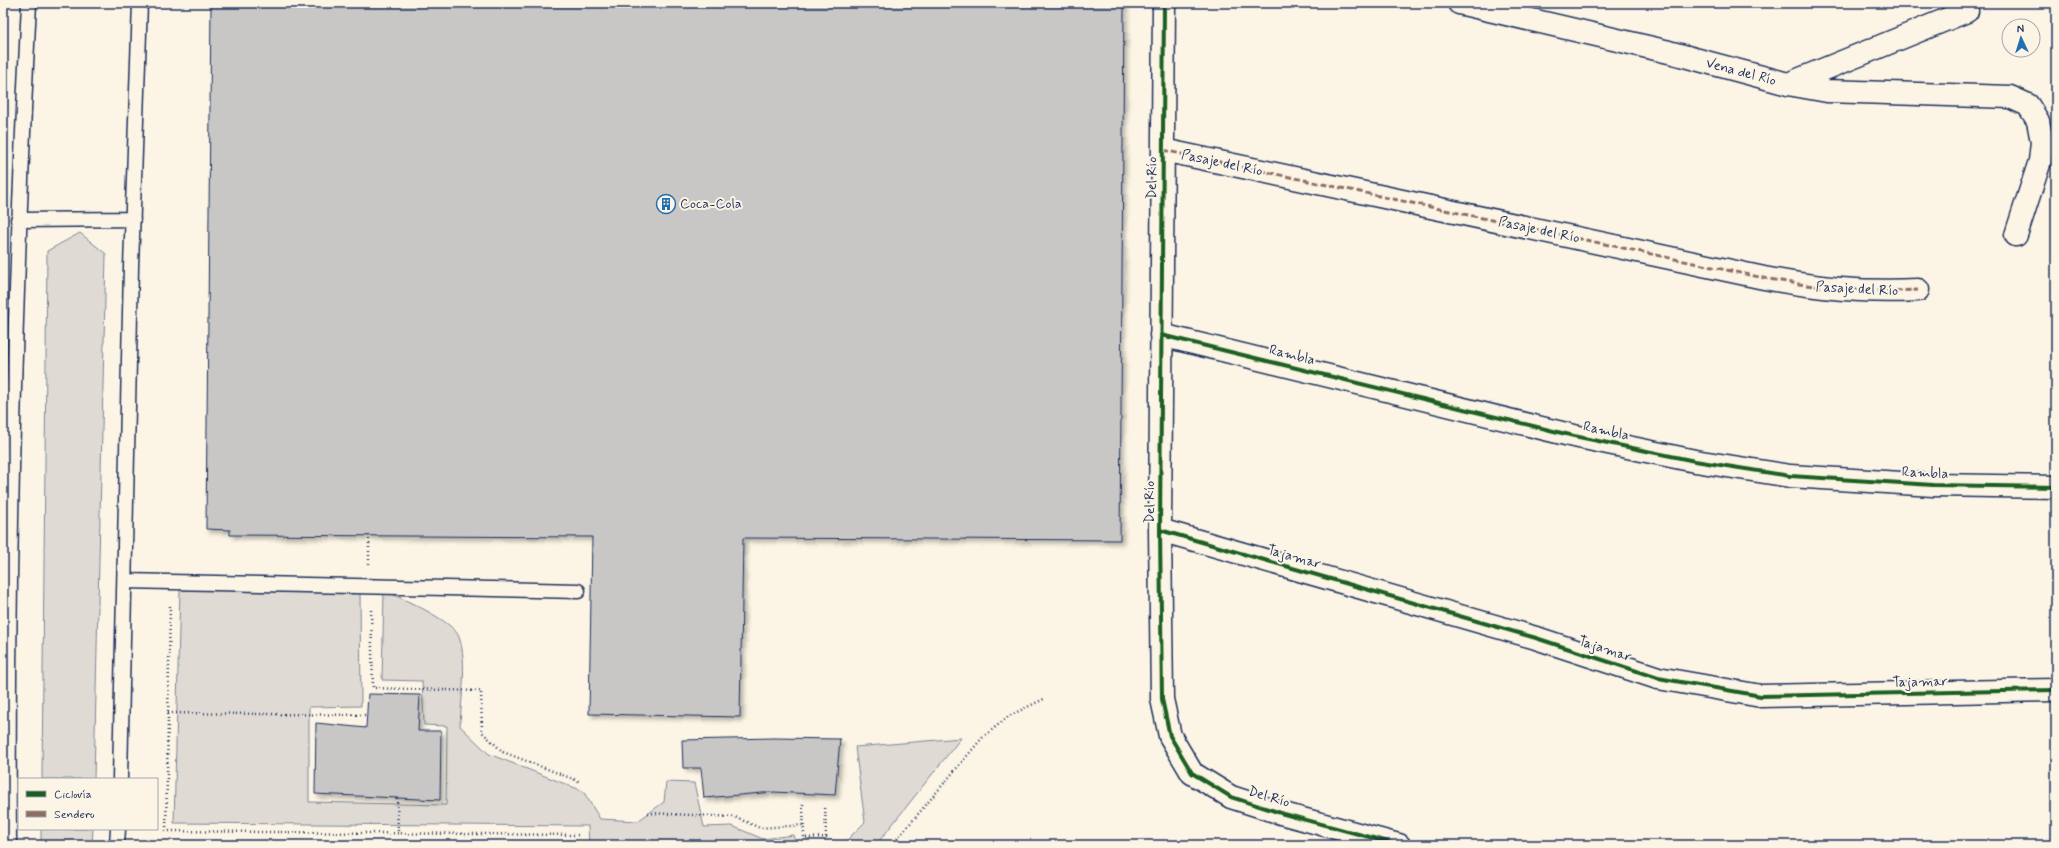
<svg xmlns="http://www.w3.org/2000/svg" width="2059" height="848" font-family="Mynerve,sans-serif">
	<style>
		.green { fill: #dfdbd4; stroke: #7d8599 }
		.building { fill: #c8c7c6; stroke: #1b2f5e; filter: url(#shadow) }
		.lines { fill: none; stroke-linecap: round; stroke-linejoin: round }
		.service-casing { stroke: #1b2f5e; stroke-width: 17 }
		.minor-casing { stroke: #1b2f5e; stroke-width: 25 }
		.path { stroke: #1b2f5e; stroke-width: 2.5; stroke-dasharray: 1 3; stroke-linecap: butt }
		.service { stroke: #fcf5e5; stroke-width: 14 }
		.minor { stroke: #fcf5e5; stroke-width: 22 }
		.quiet { stroke: #8d6e63; stroke-width: 3; stroke-dasharray: 6 3; stroke-linecap: butt }
		.cycleway-casing { stroke: #fcf5e5; stroke-width: 6 }
		.cycleway { stroke: #1b5e20; stroke-width: 4 }
		.labels { text-anchor: middle; dominant-baseline: central; stroke-width: 4; stroke-linejoin: round; paint-order: stroke }
		.street-label { font-size: 14px; fill: #1b2f5e; stroke: #fcf5e5 }
		.poi-label { font-size: 14px; fill: #1b2f5e; stroke: #fcf5e5; text-anchor: start }
	</style>
	<defs>
		<filter id="shadow"><feDropShadow dx="3.5" dy="3.5" stdDeviation="2" flood-color="#0004"/></filter>
	</defs>
	<rect width="100%" height="100%" fill="#fcf5e5"/>
	<filter id="ink" filterUnits="userSpaceOnUse"><feTurbulence type="fractalNoise" baseFrequency=".025" numOctaves="2"/><feDisplacementMap in="SourceGraphic" scale="8" xChannelSelector="R" yChannelSelector="G"/><feConvolveMatrix kernelMatrix="1 2 1 2 8 2 1 2 1" color-interpolation-filters="sRGB"/></filter>
	<g filter="url(#ink)">
		<path class="green" d="M80,233l26,21 -12,525h-52l5,-528z
			M180,590l180,2 1,114 -52,1v95l137,3 1,-79 -23,-1 -2,-44 -40,-1 2,-89c16,6 70,30 75,46 9,26 2,61 1,89l29,28 94,37 17,28 38,2 26,-19 2,-20 28,1 10,44 28,-1 31,13 30,-4 3,10h-207l-1,-19 -414,-3z
			M961,738l-85,107h-34l23,-23 -10,-75z
			M41,829h52l-1,16h-51z"/>
		<path class="building" d="M211,3h913l-4,537 -377,-2 -3,179 -151,-3 3,-177 -362,-2v-5l-24,-1z
			M368,694l52,1 -2,36h23l-1,69 -125,-6 1,-71 50,5z
			M774,738l66,1 -5,56 -61,-3 -70,6 -3,-30h-18l-1,-28z"/>
		<g class="lines">
			<g class="service-casing">
				<path id="service" d="M18,220l115,-1
					M125,581l453,10
					M120,779l11,-512 9,-264
					M9,845c-2,-281 6,-562 20,-842
					M117,845l1,-16"/>
			</g>
			<g class="minor-casing">
				<path id="minor" d="M1164,3l-4,527 2,169 8,37 22,37 39,24 53,17 115,31
					M1459,3l210,49 119,32 39,7 183,6 18,8 10,16 4,21 -2,19 -24,74
					M1788,84l179,-73
					M1163,150l601,128c54,10 99,15 154,12
					M1161,335l413,101 121,25 95,15 143,9 123,2
					M1160,530l376,108 122,40 103,18 295,-6"/>
			</g>
			<path class="path" d="M369,535v30
				M170,606l-4,225 414,4
				M371,610l2,78 108,3 1,41 21,20 78,30
				M168,713l199,2
				M397,798l1,35
				M803,804l1,34 22,-1 -1,-32
				M648,813l87,4 25,11 44,-3
				M892,845l91,-108 26,-21 35,-17"/>
			<use href="#service" class="service"/>
			<use href="#minor" class="minor"/>
			<path class="quiet" d="M1163,150l601,128c54,10 99,15 154,12"/>
			<g class="cycleway-casing">
				<path id="cycleway" d="M1164,3l-4,527 2,169 8,37 22,37 39,24 53,17 115,31
					M1161,335l413,101 121,25 95,15 143,9 123,2
					M1160,530l376,108 122,40 103,18 295,-6"/>
			</g>
			<use href="#cycleway" class="cycleway"/>
		</g>
	</g>
	<defs>
		<g id="building-ring" transform="scale(1)"><circle r="9.5" fill="#fcf5e5" stroke="#1f6fb2" stroke-width="1.5"/><path d="M-4-6H4V6H1V3H-1V6H-4ZM-2.5-4.3h1.7v1.8h-1.7ZM.8-4.3h1.7v1.8H.8ZM-2.5-1h1.7V.8h-1.7ZM.8-1h1.7V.8H.8Z" fill="#1f6fb2"/></g>
	</defs>
	<g fill-rule="evenodd">
		<use href="#building-ring" x="666" y="204"/>
	</g>
	<g class="labels">
		<g class="street-label">
			<text transform="translate(1741 72) rotate(15)">Vena del Río</text>
			<text transform="translate(1222 163) rotate(12)">Pasaje del Río</text>
			<text transform="translate(1152 178) rotate(-89)">Del Río</text>
			<text transform="translate(1539 230) rotate(12)">Pasaje del Río</text>
			<text transform="translate(1857 289) rotate(3)">Pasaje del Río</text>
			<text transform="translate(1292 355) rotate(14)">Rambla</text>
			<text transform="translate(1606 431) rotate(12)">Rambla</text>
			<text transform="translate(1925 473) rotate(3)">Rambla</text>
			<text transform="translate(1150 502) rotate(-90)">Del Río</text>
			<text transform="translate(1294 557) rotate(16)">Tajamar</text>
			<text transform="translate(1605 649) rotate(18)">Tajamar</text>
			<text transform="translate(1920 682) rotate(-1)">Tajamar</text>
			<text transform="translate(1269 797) rotate(17)">Del Río</text>
		</g>
		<g class="poi-label">
			<text x="680" y="204">Coca-Cola</text>
		</g>
	</g>
	<rect width="2059" height="848" fill="none" stroke="#fcf5e5" stroke-width="16"/>
	<rect x="8" y="8" width="2043" height="832" fill="none" stroke="#1b2f5e" stroke-width="1.5" filter="url(#ink)"/>
	<rect x="18" y="778" width="140" height="52" fill="#fcf5e5" stroke="#a2a6af"/>
	<rect x="26" y="791" width="20" height="6" fill="#1b5e20" stroke="#a2a6af"/>
	<text x="54" y="798" font-size="12" fill="#1b2f5e">Ciclovía</text>
	<rect x="26" y="811" width="20" height="6" fill="#8d6e63" stroke="#a2a6af"/>
	<text x="54" y="818" font-size="12" fill="#1b2f5e">Sendero</text>
	<g transform="translate(2021 38) rotate(356)"><circle r="19" fill="#fcf5e5" stroke="#a2a6af"/>
	<path d="M0-3L7 15L0 10L-7 15Z" fill="#1f6fb2"/>
	<text y="-6" font-size="11" font-weight="bold" text-anchor="middle" fill="#1b2f5e">N</text>
	</g>
</svg>
